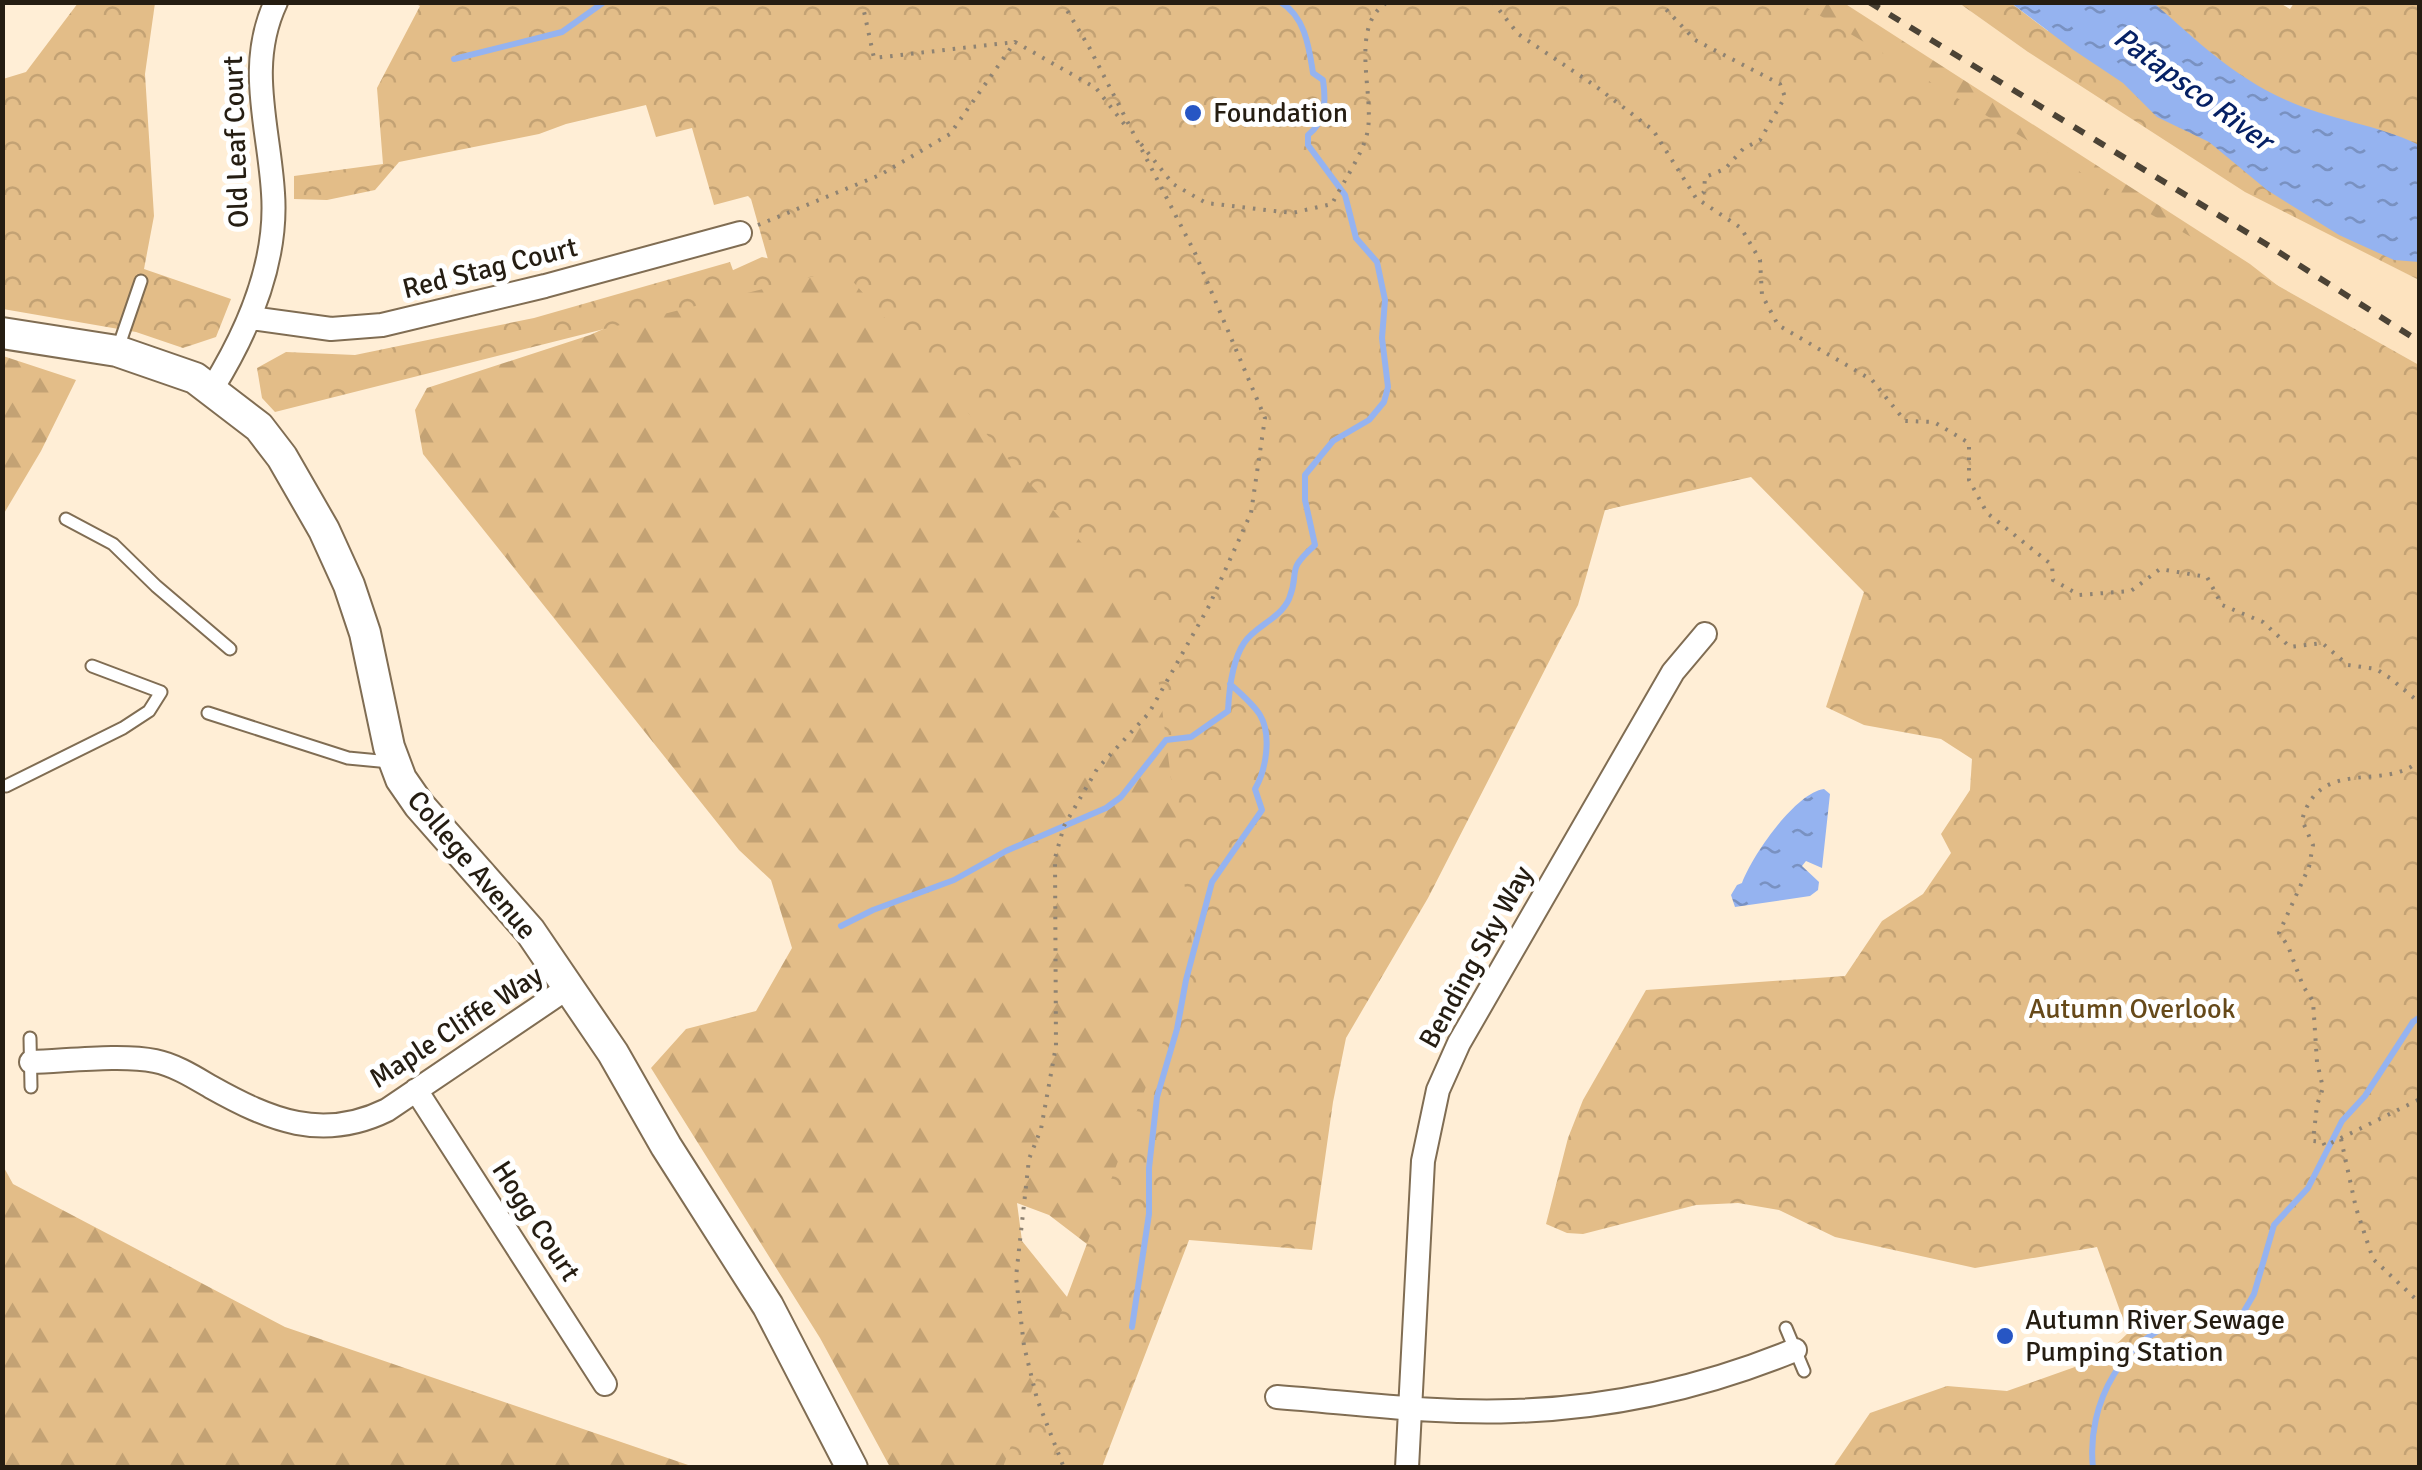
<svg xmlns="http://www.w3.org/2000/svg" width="2422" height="1470" font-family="Signika,sans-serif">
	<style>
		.built { fill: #fde3bf }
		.forest { fill: url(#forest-firs) }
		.park { fill: url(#park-crowns) }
		.water { fill: url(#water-ripples) }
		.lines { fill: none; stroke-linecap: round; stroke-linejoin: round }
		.stream { stroke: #95b3f0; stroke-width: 6 }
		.lane-casing { stroke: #806d53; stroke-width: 15 }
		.street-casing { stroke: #806d53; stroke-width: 26 }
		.secondary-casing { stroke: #806d53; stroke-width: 34 }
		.path { stroke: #8f8372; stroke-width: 4; stroke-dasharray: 2.5 8; stroke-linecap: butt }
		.lane { stroke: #fff; stroke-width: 11 }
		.street { stroke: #fff; stroke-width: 22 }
		.secondary { stroke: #fff; stroke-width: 30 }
		.rail { stroke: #4c4335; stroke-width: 6; stroke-dasharray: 12 12; stroke-linecap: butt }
		.poi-dot { fill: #2756c4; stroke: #fff; stroke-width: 4 }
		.labels { text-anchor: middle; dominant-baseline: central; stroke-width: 10; stroke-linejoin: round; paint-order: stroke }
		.poi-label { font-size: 28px; fill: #251d12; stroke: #fff; text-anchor: start }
		.street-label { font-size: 28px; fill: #251d12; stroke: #fff }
		.park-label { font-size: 28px; fill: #664919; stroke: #fff }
		.water-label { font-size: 30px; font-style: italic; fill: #062165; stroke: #fff }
	</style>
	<defs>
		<pattern id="forest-firs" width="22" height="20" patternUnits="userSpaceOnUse" patternTransform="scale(2.5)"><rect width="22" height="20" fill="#e3bd88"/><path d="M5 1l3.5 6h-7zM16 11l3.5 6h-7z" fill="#c3a274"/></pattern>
		<pattern id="park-crowns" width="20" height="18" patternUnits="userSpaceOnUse" patternTransform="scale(2.5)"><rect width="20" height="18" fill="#e3bd88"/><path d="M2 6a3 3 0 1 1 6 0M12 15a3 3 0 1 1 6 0" fill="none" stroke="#c3a274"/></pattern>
		<pattern id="water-ripples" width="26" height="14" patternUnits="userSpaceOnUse" patternTransform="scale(2.5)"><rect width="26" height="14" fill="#95b3f0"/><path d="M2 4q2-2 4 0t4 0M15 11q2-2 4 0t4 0" fill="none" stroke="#7991c1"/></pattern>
	</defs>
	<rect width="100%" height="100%" fill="#ffeed6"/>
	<path class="built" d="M1799,3h160l69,49 318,190 73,38v85l-274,-154z"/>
	<path class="forest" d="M440,2l1404,1 406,261 169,132 -243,995 -215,-670 -161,-226 -60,-24 -141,41 -499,742 -51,-39 -32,-12 5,38 66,82 -9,144h-189l-70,-129 -169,-270 35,-39 70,-18 36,-63 -21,-68 -32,-30 -316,-396 -8,-44 12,-22 163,-53 172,-78 31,7 -73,-129z
		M3,356l73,24 -35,71 -38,64z
		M2,1164l11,20 272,143 409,140h-691z"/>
	<path class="park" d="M2278,2l12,7 4,-6h125v277l-174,-88 -217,-140 -69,-49h52l37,28 20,-28z
		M78,3h77l-10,71 9,142 -10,53 87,30 -15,38 -33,11 -47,-16 -133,-23v-230l23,-7z
		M414,3h1385l346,208 274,154v1102h-586l37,-54 77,-27 60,5 96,-34 25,-24 -31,-86 -122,21 -140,-31 -56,-27 -41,-7 -42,2 -113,29 -16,-1 -21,-9 22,-86 15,-38 63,-110 199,-14 37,-55 41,-27 28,-41 -10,-19 29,-44 2,-31 -31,-20 -77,-14 -38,-18 38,-115 -113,-115 -146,33 -27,95 -150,293 -82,140 -13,64 -21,148 -123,-10 -87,227h-99l191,-508 -43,-337 -309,-353 -567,143 -13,-14 -5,-30 29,-16 69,3 179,-37 196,-56 4,11 35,-10 -18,-64 -3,-3 -34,9 -22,-77 -36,9 -10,-32 -80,19 -27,10 -140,28 -24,28 -48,10 -33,-1v-23l89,-12 -6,-76 43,-82z"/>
	<path class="water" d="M2011,3h143c42,37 80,74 132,97 43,20 91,24 133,45v117l-25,-2 -55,-25 -72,-45 -58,-48 -52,-25 -34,-34 -51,-34z
		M1824,789l6,5 -8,74 -16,-7 -4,5 17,16 -1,8 -8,6 -75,11 -4,-12 6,-10 5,-2c10,-27 53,-90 82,-94z"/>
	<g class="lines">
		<path class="stream" d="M454,59l108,-27 42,-30
			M841,926l32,-16 81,-30 52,-29 100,-43 15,-11 45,-57 25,-3 37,-26c1,-21 4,-50 16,-68 11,-17 36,-24 45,-44 12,-30 -5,-26 26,-54l-10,-45v-25l28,-34 36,-21 15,-18 4,-15 -6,-49 3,-38 -8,-38 -21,-24 -11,-43 -37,-50v-10c18,-14 18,-34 15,-55l-10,-7c-4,-26 -8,-57 -33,-71
			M1132,1327l17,-113v-46l8,-71 20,-68 9,-49 26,-98 50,-72 -7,-21c11,-19 17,-54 5,-74 -7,-11 -20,-22 -30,-31
			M2093,1468c-7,-65 30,-133 96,-150 17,-4 37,-3 54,-5l11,-19 20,-69 34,-37 34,-67 23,-25 48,-74 7,-5"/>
		<g class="lane-casing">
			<path id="lane" d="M117,351l24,-70
				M66,519l47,25 43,42 74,63
				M208,713l140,45 42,4
				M6,786l117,-58 26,-17 12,-19 -69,-26
				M30,1038l1,49
				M1786,1328l18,43"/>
		</g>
		<g class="street-casing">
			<path id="street" d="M251,318l80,11 51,-4 163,-39 195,-53
				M212,389c36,-58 66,-126 61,-196 -4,-67 -27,-127 3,-191
				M31,1062c35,-1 91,-8 124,-1 20,4 39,16 56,26 59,33 111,55 176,23l182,-123
				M416,1090l189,294
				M1277,1397c78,6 158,17 237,14 98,-3 191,-24 281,-61
				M1407,1468l16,-307 15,-71 21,-47 214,-371 32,-38"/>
		</g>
		<g class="secondary-casing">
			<path id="secondary" d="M2,333l115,18 78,27 64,49 23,30 42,73 25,55 16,48 24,114 12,32 18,26 111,126 83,122 53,93 102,160 84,162"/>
		</g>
		<path class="path" d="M862,2l12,56 141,-16
			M1062,2l27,45 106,206 70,165 -14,95 -42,93 -60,107 -52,56 -33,57 -9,32 1,188 -15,83 -12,30 -13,118 8,69 13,53 27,69
			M1493,2l25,32 76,51 59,45 43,68 45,30 19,32 2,35 16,30 94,55 33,41 29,1 35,21v37l18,33 65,52 1,15 26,15 52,-4 29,-22 47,8 15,28 41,17 27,25 32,-4 26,22 28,4 14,9 30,25
			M1659,2l36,38 85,44 5,13 -25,43 -17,9 -18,20 -20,8 -1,15 -8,6
			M1141,144l32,40 33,19 86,10 40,-9c10,-20 30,-49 35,-70 9,-37 -20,-109 21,-132
			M758,225l122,-50 70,-41 65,-92 81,46 32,41
			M2420,760c-34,33 -100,-5 -118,60l11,25 -4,22 -30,66 9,13 15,40 10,15 4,61 6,26 -6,17 -4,36 10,1 2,4 95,-47
			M2341,1139l15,69 17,51 47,44"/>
		<use href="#lane" class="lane"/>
		<use href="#street" class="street"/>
		<use href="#secondary" class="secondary"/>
		<path class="rail" d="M1869,2l397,242 154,98"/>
	</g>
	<g class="poi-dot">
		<circle cx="1193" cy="113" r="10"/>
		<circle cx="2005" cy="1336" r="10"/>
	</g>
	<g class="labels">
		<g class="poi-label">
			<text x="1213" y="113">Foundation</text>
			<text x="2025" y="1320">Autumn River Sewage<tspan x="2025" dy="32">Pumping Station</tspan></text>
		</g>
		<g class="street-label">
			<text transform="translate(236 142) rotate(-92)">Old Leaf Court</text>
			<text transform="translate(490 268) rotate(-14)">Red Stag Court</text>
			<text transform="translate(472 865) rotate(50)">College Avenue</text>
			<text transform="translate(1476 957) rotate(-61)">Bending Sky Way</text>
			<text transform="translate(456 1027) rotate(-33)">Maple Cliffe Way</text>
			<text transform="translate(536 1221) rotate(57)">Hogg Court</text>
		</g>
		<g class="park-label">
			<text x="2132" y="1009">Autumn Overlook</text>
		</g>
		<g class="water-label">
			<text transform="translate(2193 89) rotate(36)">Patapsco River</text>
		</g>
	</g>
	<rect width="2422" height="1470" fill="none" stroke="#251d12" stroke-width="10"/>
</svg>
